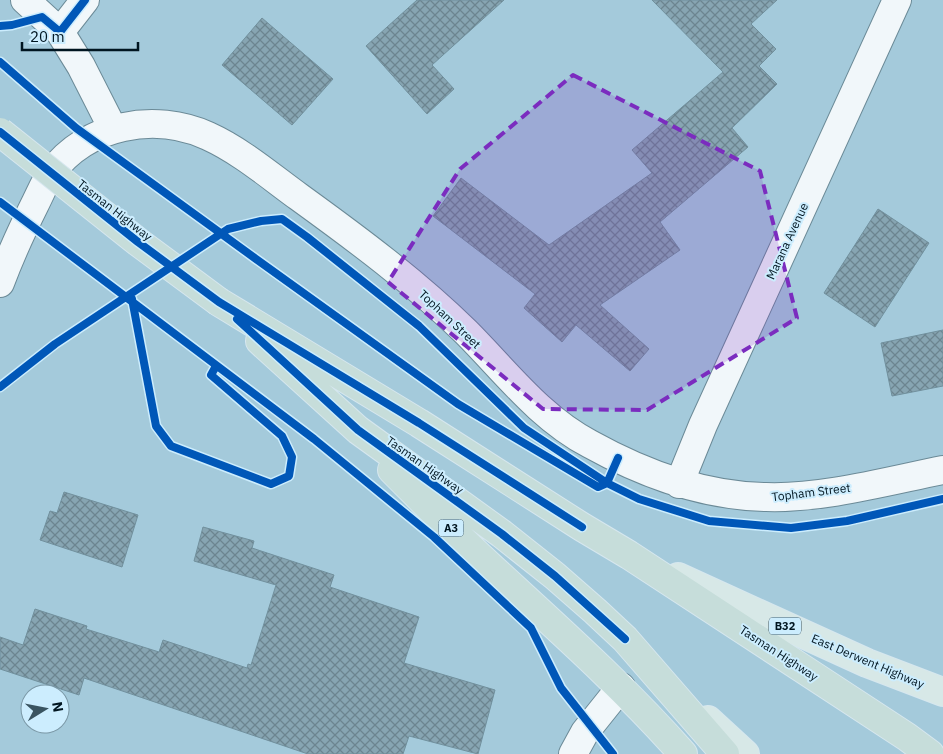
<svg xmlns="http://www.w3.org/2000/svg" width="943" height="754" font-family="'IBM Plex Sans',sans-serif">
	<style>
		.building { fill: url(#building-cross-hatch); stroke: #71909d }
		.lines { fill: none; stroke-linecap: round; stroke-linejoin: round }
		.minor-casing { stroke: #6b8a97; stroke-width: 30 }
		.major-casing { stroke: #d6e7ef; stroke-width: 30 }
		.highway-casing { stroke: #d6e7ef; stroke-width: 30 }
		.minor { stroke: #f1f7fa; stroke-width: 28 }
		.major { stroke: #d7e8e7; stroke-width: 28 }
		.highway { stroke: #c6ddda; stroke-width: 28 }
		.highway-bridge-casing { stroke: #d6e7ef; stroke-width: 30; stroke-linecap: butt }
		.highway-bridge { stroke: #c6ddda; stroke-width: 28 }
		.cycleway-casing { stroke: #ccedfe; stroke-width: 11 }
		.cycleway { stroke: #0057b8; stroke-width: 8 }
		.marked { fill: #7b2cbf; fill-opacity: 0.2; stroke: #7b2cbf; stroke-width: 4; stroke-dasharray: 10 6; stroke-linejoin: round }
		.labels { text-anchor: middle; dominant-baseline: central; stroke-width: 4; stroke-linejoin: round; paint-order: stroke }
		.shield { fill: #ccedfe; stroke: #3d5663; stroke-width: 1 }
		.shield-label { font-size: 11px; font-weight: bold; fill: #001520 }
		.street-label { font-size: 12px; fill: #001520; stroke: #ccedfe }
	</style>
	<defs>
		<pattern id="building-cross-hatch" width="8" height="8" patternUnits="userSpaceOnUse" patternTransform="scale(1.25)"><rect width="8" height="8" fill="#87a5b2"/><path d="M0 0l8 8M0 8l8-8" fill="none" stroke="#6c8590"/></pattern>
	</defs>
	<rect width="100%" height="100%" fill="#a4cadb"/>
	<path class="building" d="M417,0h87l-72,65 22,24 -27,25 -61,-68z
		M652,0h125l-26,24 25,25 -17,17 18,18 -45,44 16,19 -88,75 20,28 -80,55 49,44 -19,22 -54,-46 -14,17 -38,-34 11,-14 -102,-78 28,-38 88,67 103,-72 -20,-23 91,-78z
		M262,18l71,61 -41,46 -70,-60z
		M878,209l51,34 -54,84 -51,-34z
		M943,330v56l-51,10 -11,-53z
		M64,492l74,23 -16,52 -82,-27 10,-29 7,2z
		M203,527l51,14 -2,7 82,27 -4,12 89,30 -15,46 91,27 -17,64 -69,-18 -6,18h-95l-224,-76 -5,17 -79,-26v-32l23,8 12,-36 52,17 -1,3 73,23 4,-12 84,28 1,-4 3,1 25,-80 -82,-24z"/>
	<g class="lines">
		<g class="minor-casing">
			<path id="minor" d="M25,0l35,32 21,34 32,63
				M60,32l25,-32
				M0,283c10,-27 22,-53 35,-79 5,-10 10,-22 16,-31 36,-49 104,-61 157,-37 33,15 62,40 91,61 58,42 116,85 167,135 40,40 73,85 124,112 54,30 114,52 176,53 56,2 122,-16 177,-27
				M679,484l24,-59 194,-425
				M573,754l12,-22 36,-45"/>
		</g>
		<g class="major-casing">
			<path id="major" d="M678,577l189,86 76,29
				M708,720l37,34"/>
		</g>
		<g class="highway-casing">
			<path id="highway" d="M219,302l200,121 163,104 47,28 278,182 23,17
				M260,341l98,89 144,104 53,42 40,35 30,28 100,115
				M392,470c32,32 64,65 98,96 66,61 133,120 193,188"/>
		</g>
		<use href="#minor" class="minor"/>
		<use href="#major" class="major"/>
		<use href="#highway" class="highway"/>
		<g class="highway-bridge-casing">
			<path id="highway-bridge" d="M0,132l138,110 81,60"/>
		</g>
		<use href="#highway-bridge" class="highway-bridge"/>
		<g class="cycleway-casing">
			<path id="cycleway" d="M0,26l12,-1 30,-8 18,15 25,-32
				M0,62l76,66 180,131 202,145 140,83 9,-4 11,-25
				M0,132l138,110 81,60 200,121 163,104
				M0,202l314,237 120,98 97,91 30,60 52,66
				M132,299l24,127 15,20 100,38 18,-8 3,-19 -10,-21 -71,-61 5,-9
				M237,319l121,111 144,104 53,42 70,63
				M0,387l55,-43 173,-115 33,-8 21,-2 25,18 112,89 105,102 83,55 32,16 70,22 82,7 56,-7 96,-22"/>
		</g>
		<use href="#cycleway" class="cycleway"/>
	</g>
	<path class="marked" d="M573,75l187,96 37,147 -150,92 -104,-1 -155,-127 72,-113z"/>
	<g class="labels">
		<g class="shield">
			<rect x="438.5" y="519.5" width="25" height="17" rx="4"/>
			<rect x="769" y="617.5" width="32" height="17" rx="4"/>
		</g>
		<g class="shield-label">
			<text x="451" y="528">A3</text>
			<text x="785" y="626">B32</text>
		</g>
		<g class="street-label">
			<text transform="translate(115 210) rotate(38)">Tasman Highway</text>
			<text transform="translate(787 241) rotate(-65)">Marana Avenue</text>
			<text transform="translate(450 319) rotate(43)">Topham Street</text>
			<text transform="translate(425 465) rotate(35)">Tasman Highway</text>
			<text transform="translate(811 492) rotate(-7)">Topham Street</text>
			<text transform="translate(779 653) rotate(33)">Tasman Highway</text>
			<text transform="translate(868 661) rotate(23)">East Derwent Highway</text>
		</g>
	</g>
	<g transform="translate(45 709) rotate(80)"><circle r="24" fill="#ccedfe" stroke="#7a97a5"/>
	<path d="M0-4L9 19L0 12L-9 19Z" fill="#395461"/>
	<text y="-8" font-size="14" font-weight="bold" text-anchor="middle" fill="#001520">N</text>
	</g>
	<path d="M22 42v8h116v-8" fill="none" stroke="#001520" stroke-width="2.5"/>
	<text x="30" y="42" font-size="15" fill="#001520" stroke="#ccedfe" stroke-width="4" paint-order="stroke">20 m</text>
</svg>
